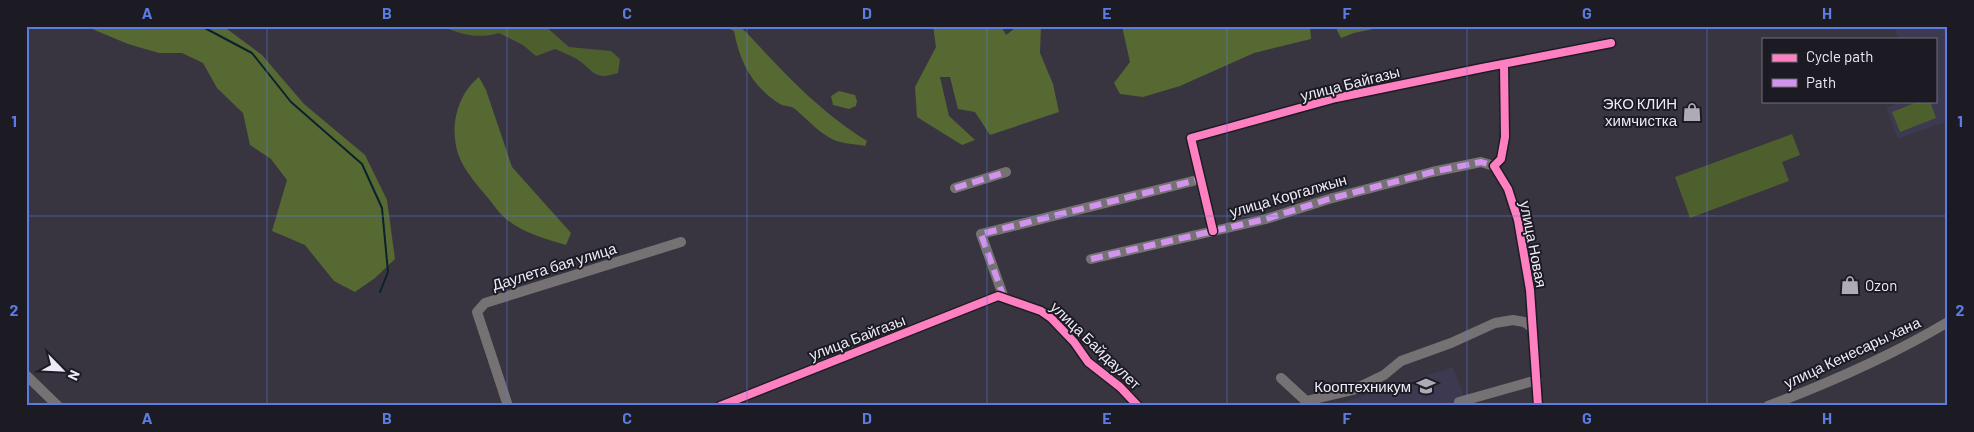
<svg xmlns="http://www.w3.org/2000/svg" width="1974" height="432" font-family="Barlow,sans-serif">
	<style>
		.built { fill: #3d3950 }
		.green { fill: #4e5f2e }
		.forest { fill: #566933 }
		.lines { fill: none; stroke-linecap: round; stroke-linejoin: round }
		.stream { stroke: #0a222b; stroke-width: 2 }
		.minor { stroke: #767273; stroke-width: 10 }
		.quiet { stroke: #d193ec; stroke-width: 6; stroke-dasharray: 12 6; stroke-linecap: butt }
		.cycleway-casing { stroke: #1c1b23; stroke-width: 11 }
		.cycleway { stroke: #ff80c0; stroke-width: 8 }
		.grid { fill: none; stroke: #5b7de1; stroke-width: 1; stroke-opacity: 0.55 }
		.labels { text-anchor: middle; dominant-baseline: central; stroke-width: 4; stroke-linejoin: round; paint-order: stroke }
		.street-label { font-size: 15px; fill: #edebf7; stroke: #1c1b23 }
		.poi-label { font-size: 15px; fill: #edebf7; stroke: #1c1b23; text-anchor: end }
		.neatline { fill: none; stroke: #5b7de1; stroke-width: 2 }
		.grid-label { font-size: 16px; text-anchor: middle; font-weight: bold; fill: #5b7de1 }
	</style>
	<rect width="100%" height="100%" fill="#383540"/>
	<path class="built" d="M1894,26h54v95l-50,18 -12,-31 18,-7h31v-62h-37z
		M1453,367l15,39h-137z"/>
	<path class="green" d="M442,26h103l24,21 42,4 9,8 -2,14c-25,8 -23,-2 -41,-14 -7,-4 -15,-7 -22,-10l-19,7 -13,-11 -24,-12c-20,6 -38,2 -57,-7z
		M1920,101h10l6,17 -36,14 -8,-20z
		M1792,134l8,21 -18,7 7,19 -99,37 -15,-41z"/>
	<path class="forest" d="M85,26h138l39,29 42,49 61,51 22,45 8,59 -20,19 -20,14 -21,-11 -29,-36 -33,-14 15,-51 -16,-21 -21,-14 -7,-32 -26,-25 -14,-25 -21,-10h-23l-31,-9z
		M723,26h16l7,6c39,42 72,78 121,109l-2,5c-9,-2 -22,-2 -31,-6 -14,-6 -27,-21 -39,-31 -5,-4 -10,-2 -15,-5 -28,-18 -40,-41 -46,-73z
		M933,26h68l5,9 12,-9h23l-1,27 13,31 6,28 -69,23 -15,-23 -17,-3 -8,-32h-10l9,39 26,24 -13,5 -45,-28 -2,-30 21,-40z
		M1122,26h188l1,13 -57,14 -74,33 -37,11 -23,-3 -6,-11 16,-21z
		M1335,26h52l-33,7 -13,5z
		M479,77l7,13 26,77 59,66 -5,12c-21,-6 -43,-12 -60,-26 -7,-6 -12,-14 -18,-21 -9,-11 -20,-23 -27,-37 -13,-27 -6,-65 18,-84z
		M839,91l16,4 2,6 -1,5 -7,3 -16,-4 -2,-9z"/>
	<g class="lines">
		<path class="stream" d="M201,26l51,27 39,49 71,62 20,44 6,64 -8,20"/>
		<path class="minor" d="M1504,65l1,72 -4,22 -7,7 14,23 10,31 12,70 8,116
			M955,188l51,-16
			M1213,231l-22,-93 145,-40 146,-30 129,-25
			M1091,259l175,-40 63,-20 103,-27 49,-10 13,4
			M1004,298l-23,-64 220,-55
			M26,375l32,31
			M1281,378l25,23 47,-11 31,-15 17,-14 50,-18 44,-20 18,-3 11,2 9,6
			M1459,402l78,-22
			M508,406l-31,-94 8,-9 196,-61
			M720,406l278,-110 43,15 10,7 23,24 14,20 32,25 18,19
			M1768,406c61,-23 123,-50 180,-84"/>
		<path class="quiet" d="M955,188l51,-16
			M1091,259l175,-40 63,-20 103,-27 49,-10 13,4
			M1004,298l-23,-64 220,-55"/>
		<g class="cycleway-casing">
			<path id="cycleway" d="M1504,65l1,72 -4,22 -7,7 14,23 10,31 12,70 8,116
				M1213,231l-22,-93 145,-40 146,-30 129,-25
				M720,406l278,-110 43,15 10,7 23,24 14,20 32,25 18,19"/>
		</g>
		<use href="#cycleway" class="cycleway"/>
	</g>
	<path class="grid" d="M267,26v380M507,26v380M747,26v380M987,26v380M1227,26v380M1467,26v380M1707,26v380M26,216h1922"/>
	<defs>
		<g id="shop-bare" transform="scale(1.5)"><path d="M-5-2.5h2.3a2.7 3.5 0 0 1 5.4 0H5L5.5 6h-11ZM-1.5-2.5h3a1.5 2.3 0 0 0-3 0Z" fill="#aeabb7" stroke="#1c1b23" stroke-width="2.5" paint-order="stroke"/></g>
		<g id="university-bare" transform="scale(1.5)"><path d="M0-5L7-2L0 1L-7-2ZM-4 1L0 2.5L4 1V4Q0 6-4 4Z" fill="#aeabb7" stroke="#1c1b23" stroke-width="2.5" paint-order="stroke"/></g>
	</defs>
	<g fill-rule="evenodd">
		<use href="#shop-bare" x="1692" y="112"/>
		<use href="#shop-bare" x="1850" y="285"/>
		<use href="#university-bare" x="1426" y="386"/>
	</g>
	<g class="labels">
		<g class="street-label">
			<text transform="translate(1350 83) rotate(-14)">улица Байгазы</text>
			<text transform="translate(1288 195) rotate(-16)">улица Коргалжын</text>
			<text transform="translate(1534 244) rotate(79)">улица Новая</text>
			<text transform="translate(554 266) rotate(-17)">Даулета бая улица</text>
			<text transform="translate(857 337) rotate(-21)">улица Байгазы</text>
			<text transform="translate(1096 345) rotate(44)">улица Байдаулет</text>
			<text transform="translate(1852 352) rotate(-25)">улица Кенесары хана</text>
		</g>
		<g class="poi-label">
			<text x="1677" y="103">ЭКО КЛИН<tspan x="1677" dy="17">химчистка</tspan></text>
			<text x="1865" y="285" text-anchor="start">Ozon</text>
			<text x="1411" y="386">Кооптехникум</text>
		</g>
	</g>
	<rect width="1974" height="432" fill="none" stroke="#1c1b23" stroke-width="55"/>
	<rect x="1762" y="38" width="175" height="65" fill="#1c1b23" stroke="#706e78"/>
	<rect x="1772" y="54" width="25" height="8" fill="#ff80c0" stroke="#706e78"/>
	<text x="1806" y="62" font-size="15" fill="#edebf7">Cycle path</text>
	<rect x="1772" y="79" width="25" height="8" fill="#d193ec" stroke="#706e78"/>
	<text x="1806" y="88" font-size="15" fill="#edebf7">Path</text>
	<g transform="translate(62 370) rotate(114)" stroke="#1c1b23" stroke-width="4" paint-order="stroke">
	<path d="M0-4L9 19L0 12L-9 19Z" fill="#edebf7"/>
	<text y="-8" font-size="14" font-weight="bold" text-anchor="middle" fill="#edebf7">N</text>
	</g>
	<rect x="28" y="28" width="1918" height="376" class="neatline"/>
	<g class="grid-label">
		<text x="147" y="19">A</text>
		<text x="387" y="19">B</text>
		<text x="627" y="19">C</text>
		<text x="867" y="19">D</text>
		<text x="1107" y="19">E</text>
		<text x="1347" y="19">F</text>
		<text x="1587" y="19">G</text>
		<text x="1827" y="19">H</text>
		<text x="14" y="127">1</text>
		<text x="1960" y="127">1</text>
		<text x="14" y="316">2</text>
		<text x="1960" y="316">2</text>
		<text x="147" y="424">A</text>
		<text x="387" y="424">B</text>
		<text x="627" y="424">C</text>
		<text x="867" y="424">D</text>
		<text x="1107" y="424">E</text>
		<text x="1347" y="424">F</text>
		<text x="1587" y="424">G</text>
		<text x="1827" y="424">H</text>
	</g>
</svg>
